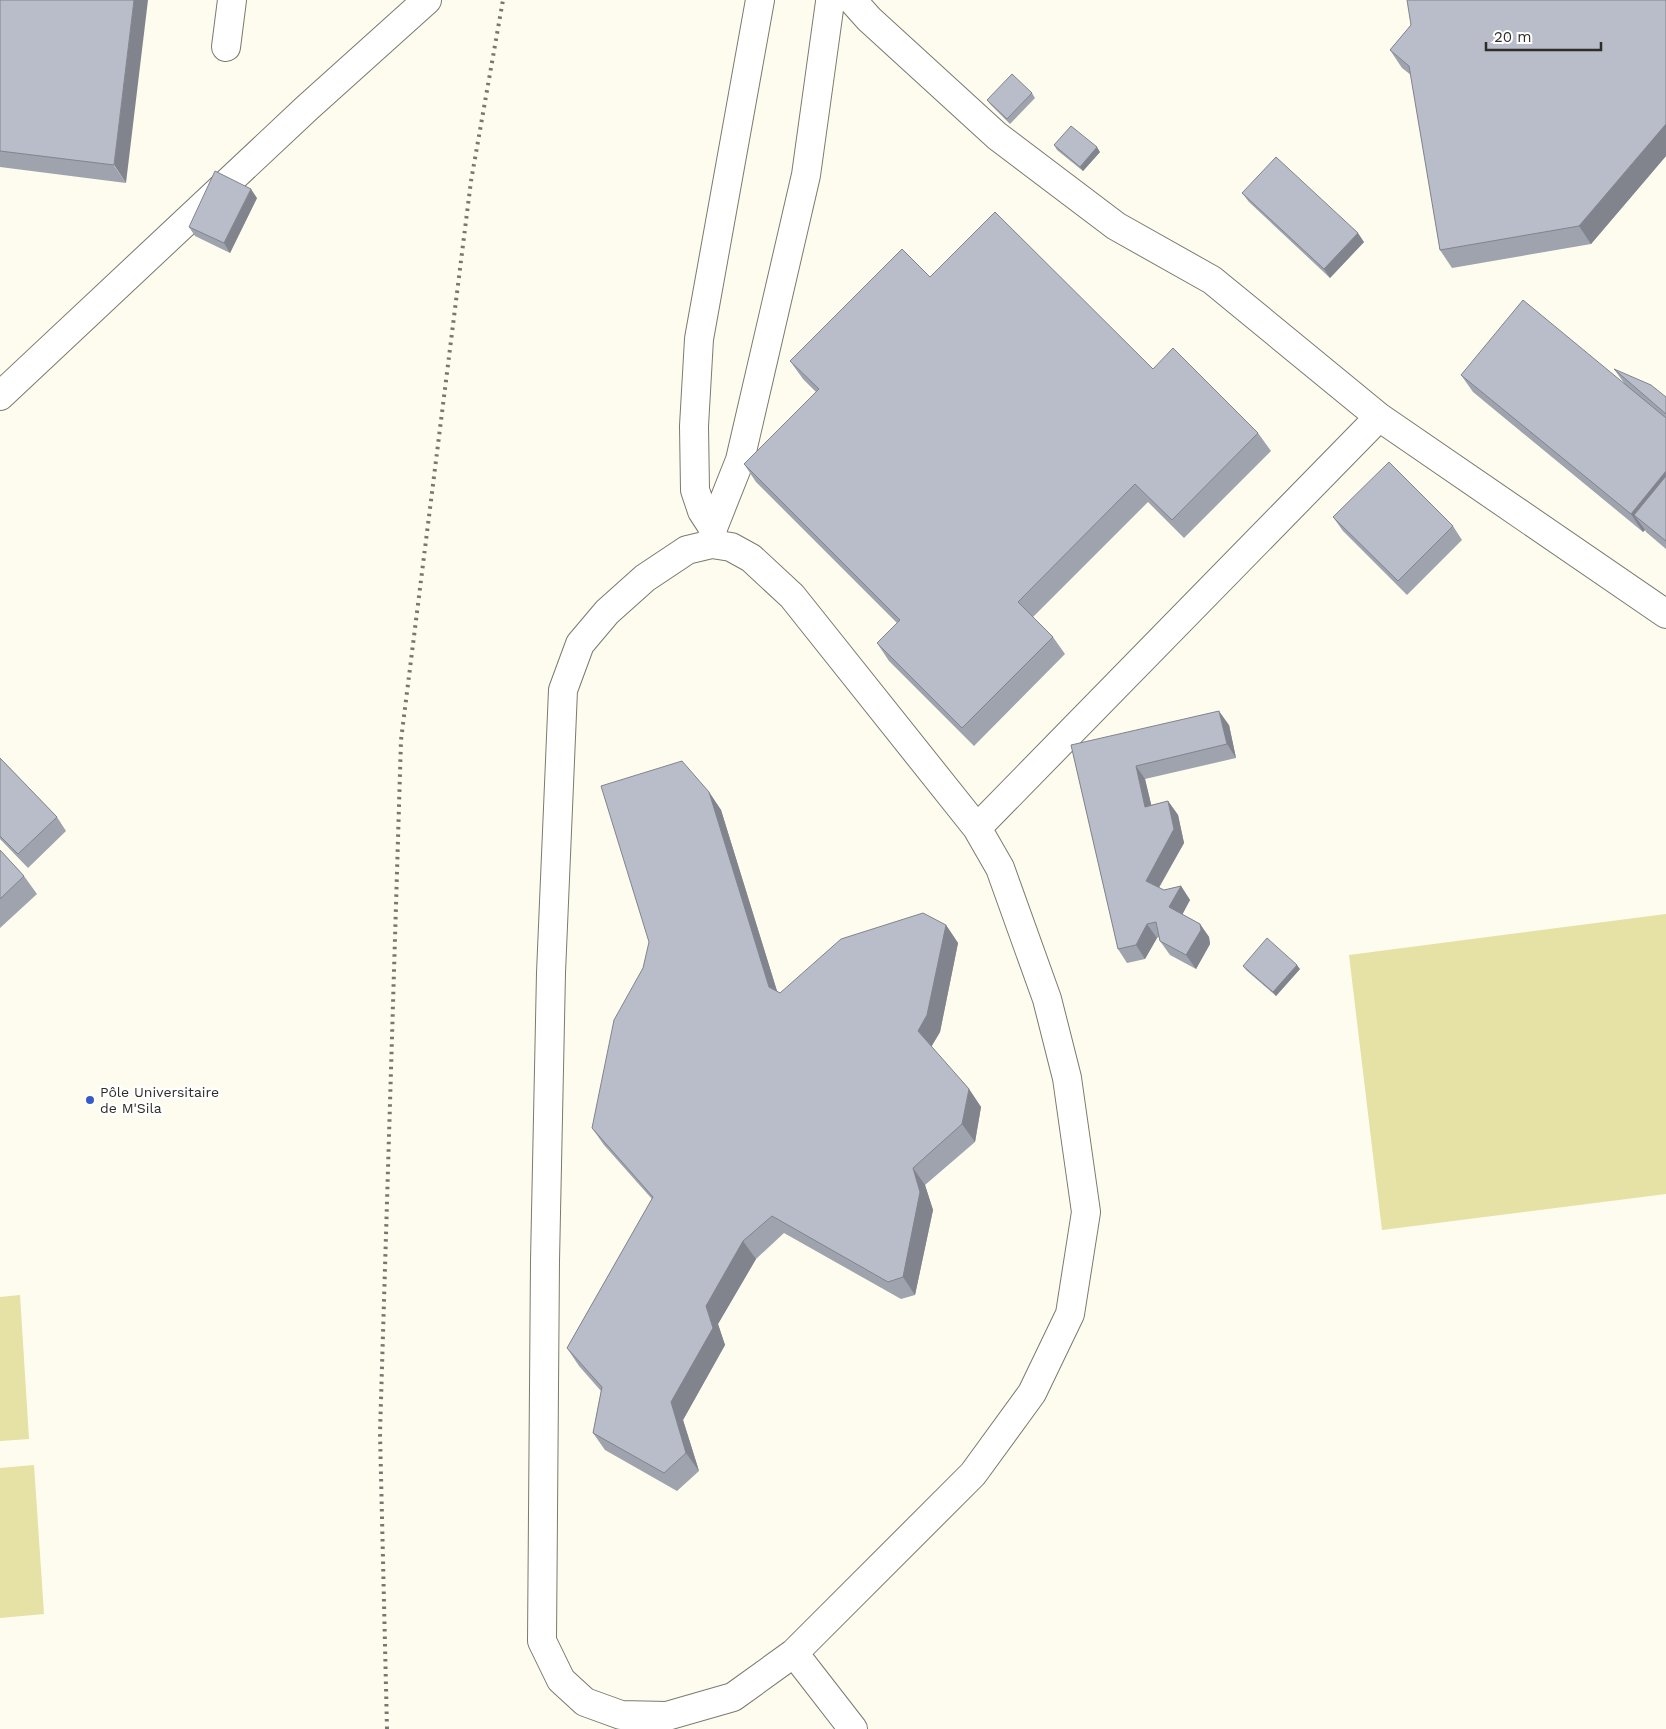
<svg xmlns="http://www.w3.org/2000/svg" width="1666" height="1729" font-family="'Work Sans',sans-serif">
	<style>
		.green { fill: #e6e1a5 }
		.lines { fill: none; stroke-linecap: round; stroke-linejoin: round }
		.minor-casing { stroke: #7b7a6e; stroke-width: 30 }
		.minor { stroke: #fff; stroke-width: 28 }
		.rail { stroke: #78776f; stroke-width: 4; stroke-dasharray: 2.5 5; stroke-linecap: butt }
		.wall { fill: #9ea3ad }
		.shaded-wall { fill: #81848d }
		.building { fill: #b8bdc9; stroke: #81848d }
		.poi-dot { fill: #345acb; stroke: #fff; stroke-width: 2 }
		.labels { text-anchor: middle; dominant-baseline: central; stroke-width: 5; stroke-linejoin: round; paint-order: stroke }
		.poi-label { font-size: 14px; fill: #2e2d28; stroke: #fff; text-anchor: start }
	</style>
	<rect width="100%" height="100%" fill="#fdfcee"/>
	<path class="green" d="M1666,914v280l-284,36 -33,-275z
		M20,1295l9,144 -29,2v-144z
		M34,1465l10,149 -44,4v-150z"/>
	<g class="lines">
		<g class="minor-casing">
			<path id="minor" d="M852,0l17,19 128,117 119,90 96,54 167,137 287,197
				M226,47l6,-47
				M0,396l307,-288 120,-108
				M713,528l-11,-17 -7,-21 -1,-64 5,-87 61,-339
				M712,544l19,3 20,11 41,38 185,232 23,40 47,131 20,79 19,134 -16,102 -38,79 -59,81 -179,179 -61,44 -66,19 -46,-1 -36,-13 -24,-22 -19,-39 3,-380 6,-288 12,-283 17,-46 27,-32 38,-34 42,-28z
				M712,544l1,-16 27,-68 66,-285 24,-173
				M977,828l402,-411
				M794,1653l59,76"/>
		</g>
		<use href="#minor" class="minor"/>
		<path class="rail" d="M387,1729l-7,-296 21,-693 70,-559 32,-181"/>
	</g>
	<path class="wall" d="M0,0l126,183 -126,-16z
		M1666,0v156l-75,88 -139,24 -12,-18 -29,-175 -9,-7 -12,-18 21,-25z
		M1032,93l3,5 -25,26 -20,-20 -3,-4z
		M1054,145l46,7 -17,19 -26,-21z
		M1242,193l122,49 -34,36 -81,-76z
		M257,198l-27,55 -35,-17 -6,-9z
		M930,277l223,92 105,64 13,18 -87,87 -36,-36 -115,115 20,20 12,17 -91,92 -85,-85 -12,-18 20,-20 -141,-141 -12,-18 72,-72 -13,-13 -13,-18z
		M1614,369l52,28v152l-20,-17 -1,-2 -2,2 -170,-140 -12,-17 163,8z
		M1333,517l120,9 9,14 -55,55 -64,-64z
		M1229,725l7,33 -91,21 6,26 17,-4 10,14 6,28 -25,45 5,2 17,-4 9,14 -8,14 18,10 9,13 1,7 -14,25 -26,-14 -10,-14 -1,-4 -2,1 -12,21 -18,4 -9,-14 -47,-204z
		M0,758l57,59 9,14 -38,37 -28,-29z
		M709,792l12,18 56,181 3,2 166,-68 12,18 -18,89 -9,15 38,42 12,18 -6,35 -50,43 8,25 -18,85 -14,4 -117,-66 -28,26 -38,65 7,21 -42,75 16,51 -22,20 -72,-41 -12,-17 8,-42 -22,-25 -12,-18 85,-149 -48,-54 -12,-17 51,-160z
		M0,850l24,26 13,18 -37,34z
		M1243,966l57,3 -24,27 -30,-26z"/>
	<path class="shaded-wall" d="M134,0h14l-22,183 -12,-18z
		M1666,124v32l-75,88 -12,-18z
		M1097,147l3,5 -17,19 -3,-4z
		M251,189l6,9 -27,55 -6,-10z
		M1358,233l6,9 -34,36 -6,-9z
		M1666,471v33l-32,11 11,15 -2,2 -12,-18z
		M1219,711l10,14 7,33 -9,-14z
		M1136,766l9,13 10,41 -10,-13z
		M709,792l12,18 60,194 -12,-17z
		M1168,801l10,14 6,28 -29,51 -9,-13z
		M1181,886l9,14 -11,21 -10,-14z
		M1147,924l10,14 -12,21 -9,-14z
		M1200,924l9,13 1,7 -14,25 -10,-14z
		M946,925l12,18 -18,89 -10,17 -12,-18z
		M1297,965l3,4 -24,27 -3,-4z
		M969,1089l12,18 -6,35 -13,-18z
		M913,1168l12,17 8,25 -18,85 -12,-18z
		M743,1241l13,18 -38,65 7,21 -42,75 16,51 -13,-18 -15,-51 35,-96z"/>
	<path class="building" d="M0,0h134l-20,165 -114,-14z
		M1407,0h259v124l-87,102 -139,24 -31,-184 -19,-16 21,-25z
		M1012,74l20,19 -25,26 -20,-19z
		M1071,126l26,21 -17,20 -26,-22z
		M1276,157l82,76 -34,36 -82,-76z
		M215,171l36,18 -27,54 -35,-16z
		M995,212l158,157 20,-21 85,85 -86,87 -37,-36 -117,118 35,35 -91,91 -85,-85 23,-23 -156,-156 75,-75 -29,-28 112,-112 28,28z
		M1523,300l143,118v53l-35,43 -170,-139z
		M1614,369l37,16 15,12v17z
		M1389,462l64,64 -55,55 -65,-64z
		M1666,476v65l-32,-26z
		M1219,711l8,33 -91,22 9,41 23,-6 6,28 -28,52 18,9 17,-4 -12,21 31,17 1,6 -15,25 -26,-14 -4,-19 -9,2 -11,21 -18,4 -47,-204z
		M0,758l57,59 -39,37 -18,-18z
		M682,761l27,31 60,195 11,6 61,-54 82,-26 23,12 -19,90 -9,16 51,58 -7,35 -49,44 7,24 -17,85 -15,5 -116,-66 -29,25 -37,65 7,22 -42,74 15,51 -22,20 -71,-40 9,-46 -35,-39 86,-151 -61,-69 22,-108 29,-52 6,-26 -48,-156z
		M0,850l24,26 -24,23z
		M1267,938l30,27 -24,27 -30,-26z"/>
	<circle class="poi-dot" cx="90" cy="1100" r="5"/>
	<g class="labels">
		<g class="poi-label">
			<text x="100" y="1092">Pôle Universitaire<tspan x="100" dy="16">de M'Sila</tspan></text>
		</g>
	</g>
	<path d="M1486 42v8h115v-8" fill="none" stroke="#2e2d28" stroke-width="2.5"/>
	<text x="1494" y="42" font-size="15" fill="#2e2d28" stroke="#ffffff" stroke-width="4" paint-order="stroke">20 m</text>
</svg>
